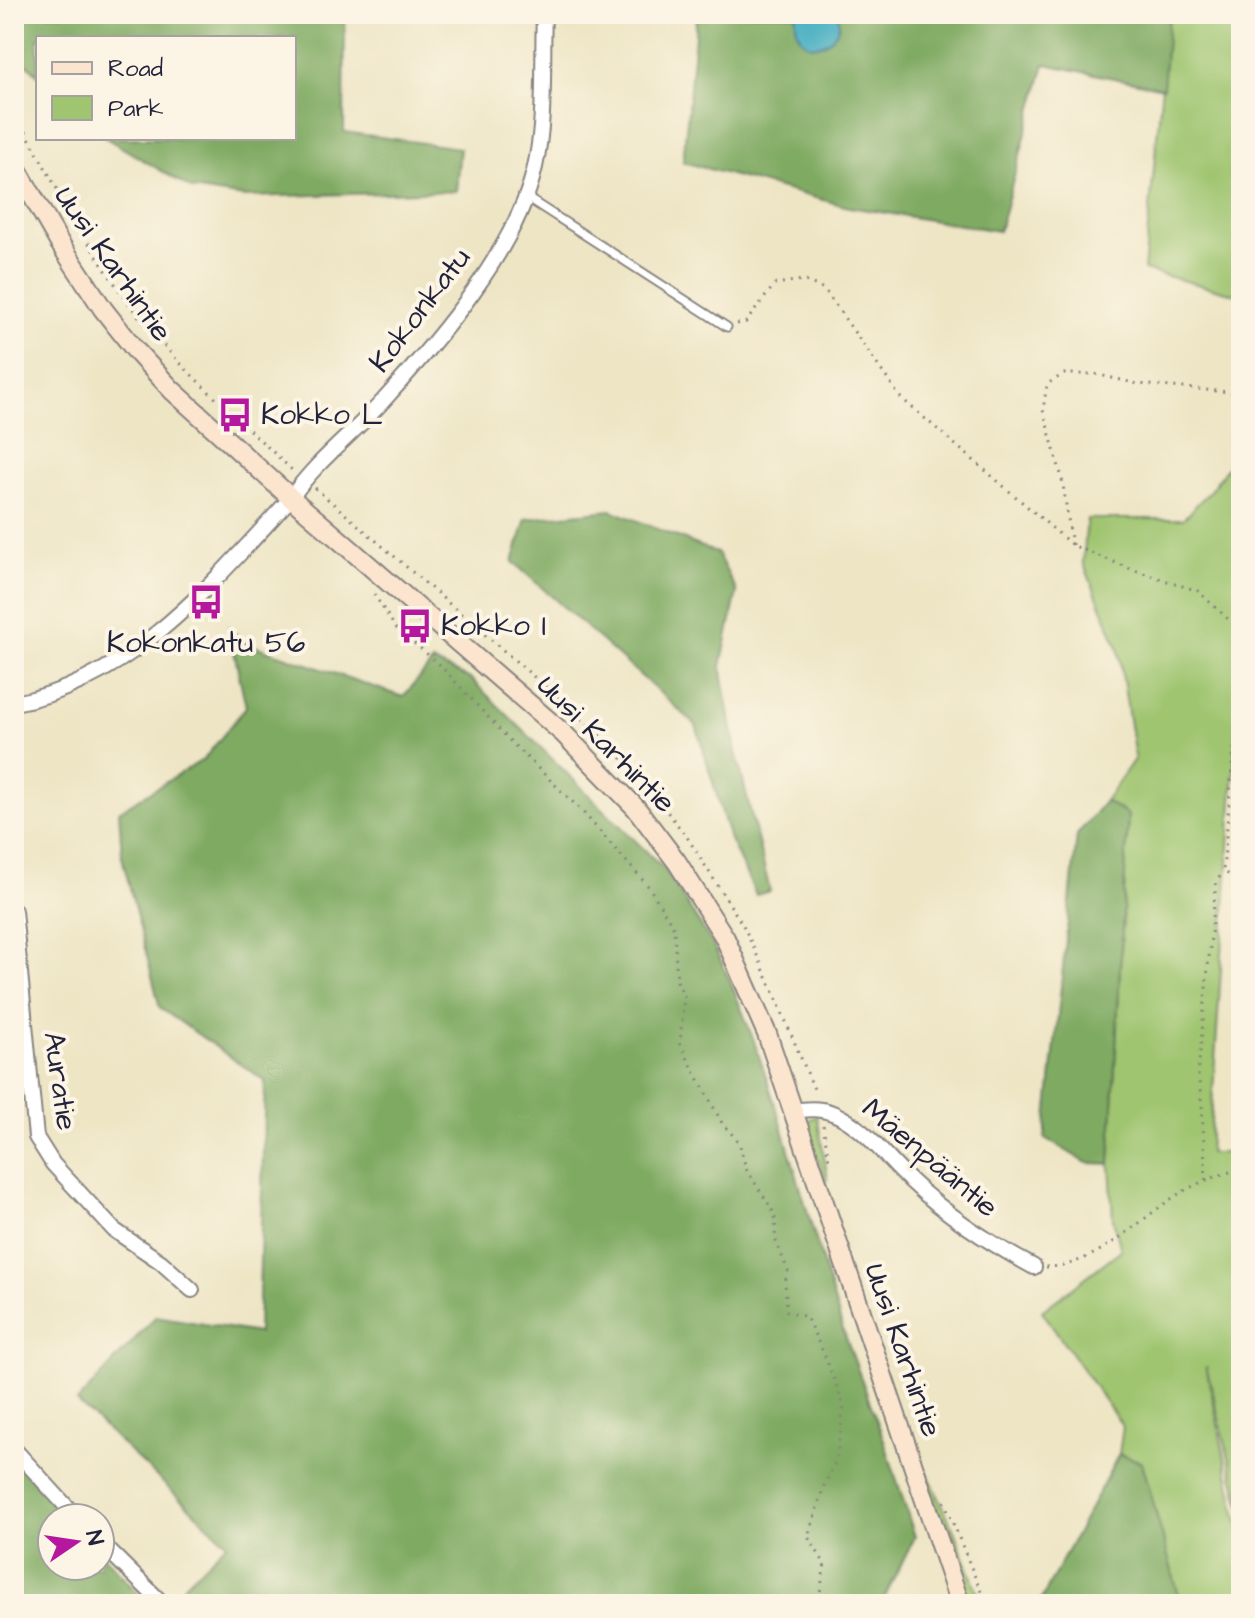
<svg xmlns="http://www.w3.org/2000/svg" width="1255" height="1618" font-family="'Architects Daughter',sans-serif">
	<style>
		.green { fill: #9fc570; stroke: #607456; stroke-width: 2 }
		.forest { fill: #7faa62; stroke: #50664e; stroke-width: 2 }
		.water { fill: #42adc1; stroke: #32687e; stroke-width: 2 }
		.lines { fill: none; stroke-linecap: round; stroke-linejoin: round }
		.lane-casing { stroke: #888480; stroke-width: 11 }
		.street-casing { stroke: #888480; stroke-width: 18 }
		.secondary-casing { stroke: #888480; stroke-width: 22 }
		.path { stroke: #888480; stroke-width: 3; stroke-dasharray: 2 6; stroke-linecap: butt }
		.lane { stroke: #fff; stroke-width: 7 }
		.street { stroke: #fff; stroke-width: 14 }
		.secondary { stroke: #fce5cf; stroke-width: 18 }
		.labels { text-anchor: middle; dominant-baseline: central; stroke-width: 8; stroke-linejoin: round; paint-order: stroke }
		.street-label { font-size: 30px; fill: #22223b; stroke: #fcf5e5 }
		.poi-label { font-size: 30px; fill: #22223b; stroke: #fcf5e5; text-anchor: start }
	</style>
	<rect width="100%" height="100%" fill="#fcf5e5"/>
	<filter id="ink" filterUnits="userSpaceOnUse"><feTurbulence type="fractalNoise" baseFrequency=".0125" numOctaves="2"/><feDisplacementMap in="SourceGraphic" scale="16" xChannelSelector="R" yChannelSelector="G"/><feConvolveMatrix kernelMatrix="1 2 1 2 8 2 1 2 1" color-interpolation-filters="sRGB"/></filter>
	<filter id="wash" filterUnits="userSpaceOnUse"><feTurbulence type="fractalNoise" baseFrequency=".006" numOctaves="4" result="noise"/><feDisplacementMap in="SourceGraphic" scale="32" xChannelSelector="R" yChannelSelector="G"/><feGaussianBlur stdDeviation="1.8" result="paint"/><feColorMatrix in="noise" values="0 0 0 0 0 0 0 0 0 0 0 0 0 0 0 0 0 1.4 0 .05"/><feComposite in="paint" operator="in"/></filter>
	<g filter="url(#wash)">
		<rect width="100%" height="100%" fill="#eee5c5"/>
		<path class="green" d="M1169,14h72v282l-97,-26z
			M1241,448v215l-32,490h32v353l-35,-140 35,170v68h-60l-39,-142 -23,-8 4,-27 -81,-116 79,-61 -8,-31 -3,-55 18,-349 -23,-14 30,-43 -17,-111 -35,-85 4,-43h96l26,-27z
			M817,1116l11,64 -3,1 -19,-57 4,-5z
			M926,1470l28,61 28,73h-14l-44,-133z"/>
		<path class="forest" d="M14,14h331l-1,118 116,16 -4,43 -212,6 -52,-8 -86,-51h188v-100h-256v37l-24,-24z
			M697,14h472l-6,74 -118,-24 -46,167 -150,-24 -166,-45z
			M611,510l106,43 20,39 -16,74 15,86 34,139 -14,4 -26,-55 -34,-115 -183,-163 13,-43z
			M229,628l17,15 157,54 30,-35 38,17 193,190 48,74 17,35 25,63 25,75 63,211 42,113 31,97 -34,67h-705l-6,-5 57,-56 -150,-141 79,-86 102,17 7,-252 -105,-73 -38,-151 -3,-46 85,-52 42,-52z
			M1105,801l23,14 -18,349 -23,-1 -42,-25 32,-303z
			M1119,1454l23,8 39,142h-142z
			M14,1458l55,60h-17v48h48v-14l48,52h-134z"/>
		<path class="water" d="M799,14h39c9,33 -46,49 -42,2z"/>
	</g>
	<g filter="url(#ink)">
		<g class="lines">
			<g class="lane-casing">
				<path id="lane" d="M526,197l201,130"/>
			</g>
			<g class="street-casing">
				<path id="street" d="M14,703c118,-21 200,-122 277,-205 25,-37 62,-64 92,-97 56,-62 134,-152 152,-234 11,-49 7,-103 9,-153
					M14,911l22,226 17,27 61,66 47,32 31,28
					M793,1111c18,-3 32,-3 48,6 28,15 48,45 72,66 36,34 78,61 121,84
					M14,1449l63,69
					M100,1542l63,62"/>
			</g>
			<g class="secondary-casing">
				<path id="secondary" d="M14,164l45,78 44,67 33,42 36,39 119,108 273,236 72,74 41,54 48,76 42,96 193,570"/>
			</g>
			<path class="path" d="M14,110c36,66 71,134 116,195 46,61 108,113 163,166
				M737,324l9,-2 29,-38 28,-4 21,9 76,108 172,148 59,24 67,22 43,40
				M315,488l240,207 49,44 39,42 44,56 57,90 28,61 44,106
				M1072,545l-10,-67 -19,-68 4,-26 17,-10h31l43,10 103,9
				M374,594l21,33 44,37 73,79 69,67 68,77 25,41 3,53 7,15 -4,48 42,79 17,19 7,27 26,40 4,11 -1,19 13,32 -3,11 2,29 19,6 19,39 19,50 -8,55 -12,25 -16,51 17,27 -7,40
				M1241,668l-18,203 18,11
				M823,1125l6,36
				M1206,1180l-4,-74 -4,-33 18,-190 7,-12
				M1046,1267c52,0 94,-50 136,-75 19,-11 39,-18 59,-23
				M944,1501l42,103"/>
			<use href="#lane" class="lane"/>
			<use href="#street" class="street"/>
			<use href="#secondary" class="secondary"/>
		</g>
	</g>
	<defs>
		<g id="bus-bare" transform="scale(2.76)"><path d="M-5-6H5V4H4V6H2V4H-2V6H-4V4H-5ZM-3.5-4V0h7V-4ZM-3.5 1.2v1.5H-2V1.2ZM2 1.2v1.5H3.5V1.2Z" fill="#b5179e" stroke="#fcf5e5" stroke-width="2.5" paint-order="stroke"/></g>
	</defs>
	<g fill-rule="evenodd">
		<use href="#bus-bare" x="235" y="415"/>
		<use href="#bus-bare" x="206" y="602"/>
		<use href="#bus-bare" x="415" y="626"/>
	</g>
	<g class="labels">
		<g class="street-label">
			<text transform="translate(113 264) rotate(55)">Uusi Karhintie</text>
			<text transform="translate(420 310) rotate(-53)">Kokonkatu</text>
			<text transform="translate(606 744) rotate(45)">Uusi Karhintie</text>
			<text transform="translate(60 1081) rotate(82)">Auratie</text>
			<text transform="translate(930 1158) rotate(40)">Mäenpääntie</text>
			<text transform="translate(903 1350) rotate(71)">Uusi Karhintie</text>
		</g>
		<g class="poi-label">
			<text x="261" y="415">Kokko L</text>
			<text x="441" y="626">Kokko I</text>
			<text x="206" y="643" text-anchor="middle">Kokonkatu 56</text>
		</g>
	</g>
	<rect width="1255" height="1618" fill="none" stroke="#fcf5e5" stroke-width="48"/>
	<rect x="36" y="36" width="260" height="104" fill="#fcf5e5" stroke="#a5a1a1" stroke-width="2"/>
	<rect x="52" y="62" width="40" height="12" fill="#fce5cf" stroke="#a5a1a1" stroke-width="2"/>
	<text x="108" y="76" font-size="24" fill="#22223b">Road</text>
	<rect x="52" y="96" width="40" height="24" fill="#9fc570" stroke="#a5a1a1" stroke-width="2"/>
	<text x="108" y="116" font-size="24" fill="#22223b">Park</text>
	<g transform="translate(76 1542) rotate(77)"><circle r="38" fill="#fcf5e5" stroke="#a5a1a1" stroke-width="2"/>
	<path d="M0-6L14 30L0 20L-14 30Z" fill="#b5179e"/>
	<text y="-12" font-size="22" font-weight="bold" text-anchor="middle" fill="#22223b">N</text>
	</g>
</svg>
